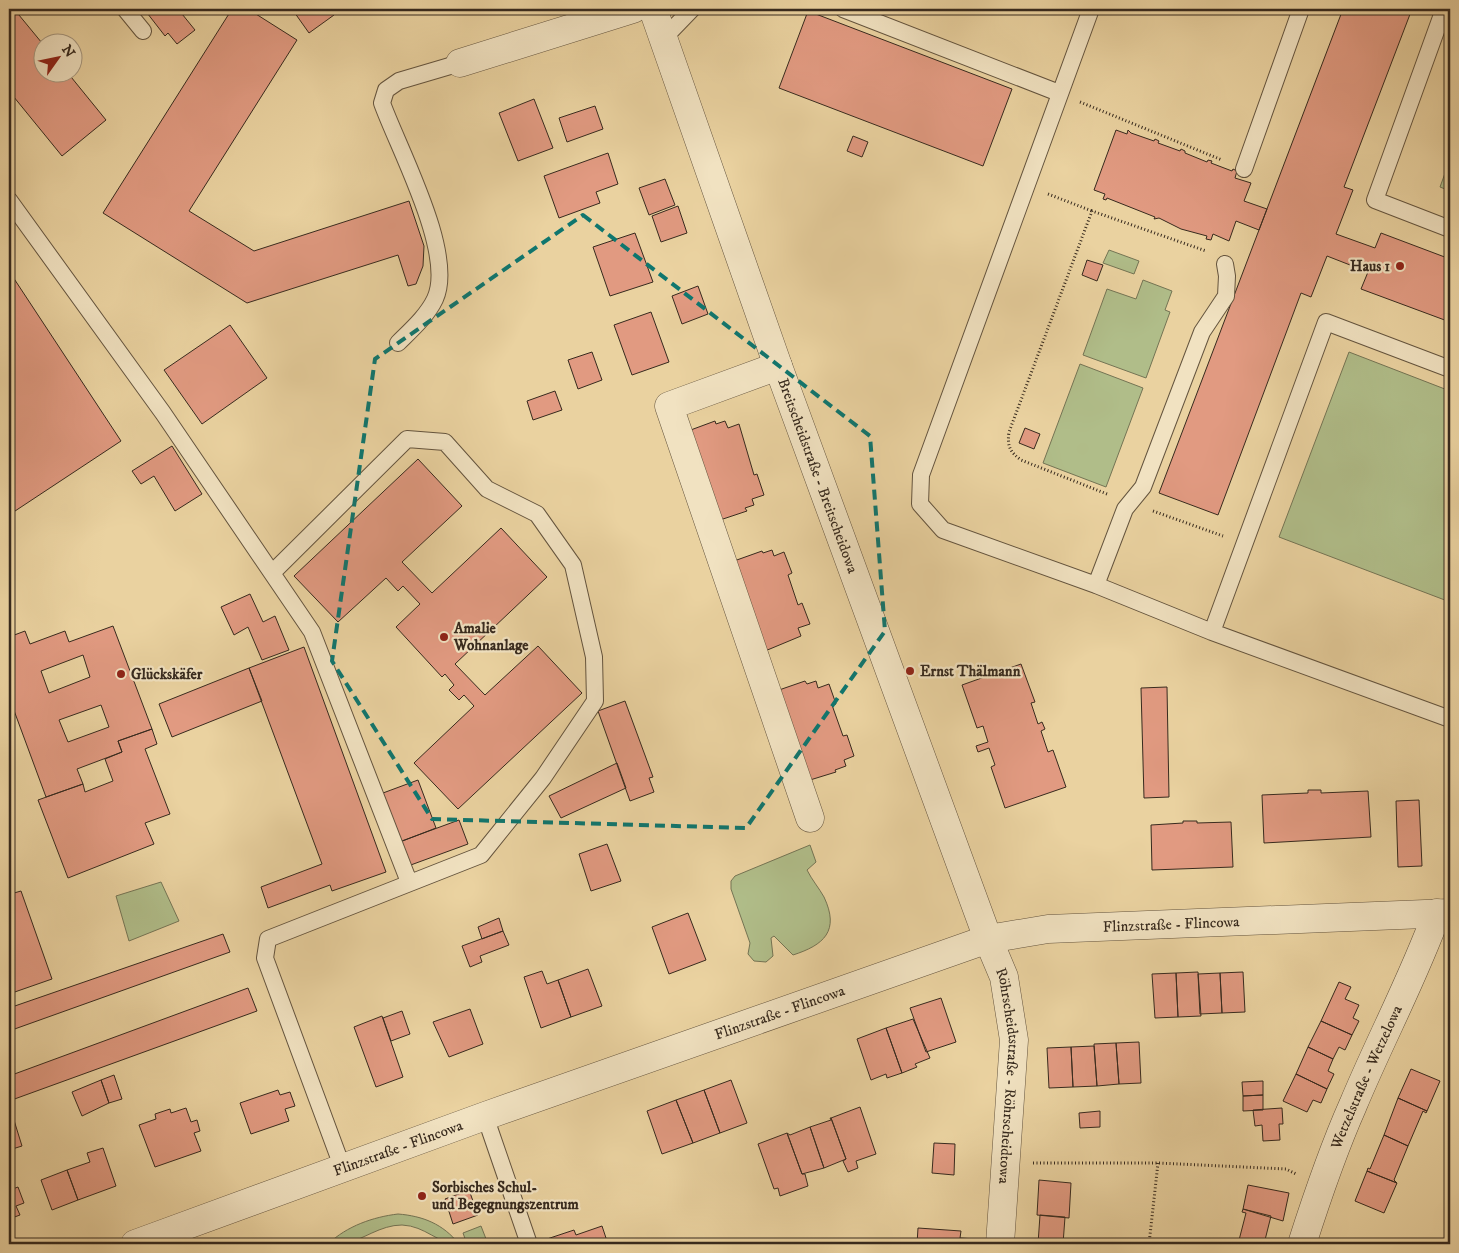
<svg xmlns="http://www.w3.org/2000/svg" width="1459" height="1253" font-family="'IM FELL DW Pica',serif">
	<style>
		.green { fill: #b0bd89; stroke: #747454 }
		.building { fill: #e19a81; stroke: #372a1e; fill-rule: evenodd }
		.lines { fill: none; stroke-linecap: round; stroke-linejoin: round }
		.service-casing { stroke: #64543e; stroke-width: 18 }
		.minor-casing { stroke: #64543e; stroke-width: 29 }
		.path { stroke: #372a1e; stroke-width: 3; stroke-dasharray: 1 2.5; stroke-linecap: butt }
		.service { stroke: #f1e2c1; stroke-width: 16 }
		.minor { stroke: #f1e2c1; stroke-width: 28 }
		.marked { fill: none; stroke: #0f766e; stroke-width: 4; stroke-dasharray: 10 6; stroke-linejoin: round }
		.poi-dot { fill: #8f2418; stroke: #f1e2c1; stroke-width: 2 }
		.labels { text-anchor: middle; dominant-baseline: central; stroke-width: 4.5; stroke-linejoin: round; paint-order: stroke }
		.poi-label { font-size: 15px; font-weight: bold; fill: #372a1e; stroke: #f1e2c1; text-anchor: start }
		.street-label { font-size: 15px; fill: #372a1e; stroke: #f1e2c1 }
	</style>
	<rect width="100%" height="100%" fill="#ead2a0"/>
	<filter id="stains"><feTurbulence type="fractalNoise" baseFrequency=".004" numOctaves="4"/><feColorMatrix values="0 0 0 0 .2 0 0 0 0 .09 0 0 0 0 .02 0 0 0 .5 -.17"/></filter>
	<radialGradient id="worn" r=".72"><stop offset=".6" stop-color="#630" stop-opacity="0"/><stop offset="1" stop-color="#630" stop-opacity=".3"/></radialGradient>
	<path class="green" d="M1448,165h2v26l-10,-4z
		M1109,250l30,11 -5,13 -31,-11z
		M1143,280l29,11 -7,19 5,2 -24,66 -63,-23 24,-66 29,10z
		M1349,352l101,39v211l-171,-65z
		M1080,364l63,24 -37,99 -63,-24z
		M810,845l6,17 -9,8c5,10 12,18 17,27 16,34 0,48 -31,58l-19,-19 -3,2 2,18 -7,6 -12,-1 -6,-7 2,-11 -19,-54v-8l4,-5z
		M161,882l18,39 -50,20 -13,-45z
		M398,1214c25,2 45,10 61,30 -22,0 -33,-18 -57,-19 -22,0 -39,15 -58,19 -5,1 -11,0 -16,0 19,-18 45,-27 70,-30z
		M481,1226l7,18h-21l-4,-11z"/>
	<path class="building" d="M9,9h5l28,34v29h25l39,48 -44,36 -53,-65z
		M144,9h34l17,21 -18,14 -9,-11 -3,3z
		M232,9h16l49,31 -108,171 65,40 155,-50 15,45 -1,20 -7,18 -8,2 -10,-31 -151,48 -144,-90z
		M292,9h38l4,6 -25,18z
		M1343,9h69l-68,178 9,3 -17,44 39,14 6,-15 69,26v63l-89,-33 7,-17 -41,-16 -16,41 -10,-4 -83,222 -59,-22z
		M808,11l204,78 -29,77 -204,-78z
		M534,99l19,49 -35,13 -19,-48z
		M595,106l8,23 -36,13 -8,-24z
		M1116,130l11,4 1,-4 3,3 23,8 1,-2 4,2 -1,2 22,8 1,-2 4,2v2l22,9 1,-2 4,1 -1,2 21,8 1,-2 4,2 -2,7 16,5 -7,18 23,8 -8,21 -23,-9 -7,20 -16,-7 -2,6 -5,-1 1,-3 -26,-7 -22,-11 -5,1 1,-2 -48,-19 -1,2 -3,-1 2,-5 -11,-4z
		M853,136l15,6 -6,15 -15,-6z
		M608,153l10,31 -22,8 4,11 -41,15 -15,-42z
		M665,179l10,26 -26,10 -10,-27z
		M678,206l9,27 -26,9 -9,-26z
		M635,233l18,49 -43,14 -17,-49z
		M1087,260l16,5 -6,16 -15,-6z
		M9,271l112,170 -112,74z
		M698,286l10,28 -26,10 -10,-28z
		M651,312l18,50 -37,13 -18,-50z
		M230,325l37,53 -65,46 -38,-54z
		M592,352l10,28 -24,9 -10,-29z
		M555,391l7,19 -29,10 -6,-19z
		M715,421l1,3 9,-3 3,7 11,-4 15,51 3,-1 7,21 -12,4 2,6 -9,3 2,3 -27,9 -32,-89z
		M1025,428l15,6 -6,15 -15,-6z
		M172,446l30,48 -27,17 -21,-35 -13,8 -9,-13z
		M418,459l44,47 -60,56 30,31 69,-65 46,49 -92,87 30,31 53,-49 44,47 -124,116 -44,-46 60,-57 -10,-11 -5,5 -10,-10 5,-5 -9,-11 -3,3 -46,-50 24,-23 -17,-18 -5,5 -12,-13 -48,44 -44,-46z
		M772,550l2,6 10,-4 8,21 -4,2 10,30 4,-2 8,21 -12,4 3,8 -36,15 -31,-90 28,-10 1,2z
		M250,594l13,28 12,-6 14,34 -27,10 -14,-33 -14,8 -13,-28z
		M113,626l39,103 -34,12 4,11 -45,17 6,15 -37,13 -37,-100v-60l16,-6 5,13 35,-13 4,11zM83,655l7,22 -41,16 -8,-22zM101,705l8,22 -41,15 -9,-22z
		M304,647l82,225 -54,19 -2,-6 -62,23 -7,-21 61,-23 -73,-196z
		M1021,664l14,38 -4,1 7,21 4,-2 3,7 -4,2 7,21 5,-2 13,37 -61,21 -14,-41 4,-2 -6,-17 -11,4 -2,-6 12,-4 -5,-16 -6,2 -15,-43z
		M249,668l13,33 -90,36 -13,-33z
		M805,681l2,3 9,-3 2,7 11,-4 7,20 -4,1 11,31 4,-1 7,21 -10,4 2,6 -11,4 1,2 -26,8 -31,-90z
		M1167,687l2,110 -25,1 -3,-110z
		M625,701l28,76 -4,1 5,14 -24,9 -32,-90z
		M152,729l5,15 -12,5 25,65 -25,9 9,21 -86,34 -30,-78 45,-16 2,8 28,-11 -8,-22 17,-7 -4,-11z
		M617,763l9,25 -65,30 -12,-22z
		M418,780l18,48 -36,14 -17,-49z
		M1308,790h13v3l47,-2 3,46 -107,6 -2,-48 46,-2z
		M1419,800l3,66 -24,1 -2,-66z
		M459,820l9,24 -60,22 -9,-24z
		M1183,821h14v2l34,-1 2,45 -81,3 -1,-45 32,-2z
		M607,844l14,37 -30,10 -12,-37z
		M9,866l5,13 -5,2 5,12 7,-2 31,88 -43,15z
		M688,913l18,47 -37,14 -17,-47z
		M499,918l4,13 -21,8 -4,-12z
		M503,931l6,14 -29,11 2,6 -12,5 -8,-21z
		M223,934l7,18 -221,79v-23z
		M588,969l14,37 -31,11 -13,-37z
		M542,971l5,13 11,-4 13,37 -30,11 -17,-51z
		M1198,972l3,44 -23,1 -2,-44z
		M1243,972l2,40 -23,1 -2,-40z
		M1176,973l2,44 -23,1 -3,-44z
		M1220,973l2,40 -22,1 -2,-40z
		M1339,982l12,5 -6,12 14,6 -6,13 6,3 -7,14 -31,-14z
		M248,988l9,23 -248,90v-25z
		M941,998l15,44 -30,10 -16,-44z
		M470,1009l13,35 -34,13 -16,-35z
		M402,1011l8,23 -19,7 -8,-23z
		M382,1016l21,61 -27,10 -22,-60z
		M913,1019l17,39 -15,6 2,3 -15,6 -16,-45z
		M1321,1021l31,14 -7,15 -6,-3 -6,12 -25,-12z
		M886,1028l16,45 -15,5 -1,-4 -15,6 -14,-41z
		M1139,1042l2,41 -22,1 -3,-41z
		M1116,1043l3,41 -22,2 -3,-42z
		M1094,1046l3,40 -24,1 -2,-40z
		M1071,1047l2,40 -24,1 -2,-40z
		M1308,1047l25,12 -5,12 6,3 -7,15 -31,-15z
		M1411,1069l29,12 -13,30 -29,-13z
		M1296,1074l31,15 -6,14 -8,-3 -6,12 -24,-11z
		M114,1075l8,24 -13,4 -8,-23z
		M101,1080l8,23 -27,13 -10,-24z
		M731,1080l16,43 -27,10 -16,-43z
		M1263,1081v14l-20,1 -1,-14z
		M278,1090l2,5 10,-3 5,14 -10,3 4,12 -38,13 -11,-31z
		M704,1090l16,43 -27,10 -17,-43z
		M1263,1095v15l-20,1v-15z
		M1398,1098l29,13 -1,2 -3,-2 -15,35 -24,-11z
		M676,1100l17,43 -31,11 -15,-43z
		M860,1107l16,47 -20,7 2,7 -10,4 -5,-11 3,-2 -15,-41z
		M186,1108l5,14 6,-2 3,11 -6,2 7,18 -46,16 -16,-42 17,-6 -1,-5 15,-5 1,4z
		M1282,1108l1,16h-4l1,16 -17,1 -1,-16 -7,1 -2,-16z
		M1100,1111v16l-20,1 -1,-15z
		M13,1117l9,29 -13,4v-32z
		M830,1118h1l15,41 -22,9 -14,-41 21,-7z
		M810,1127l14,41 -22,6 -15,-41 3,2z
		M787,1133l15,41h3l3,12 -28,10 -2,-8 -4,1 -16,-45z
		M1384,1135l24,11 -14,34 3,3 -30,-12 1,-3 2,1z
		M934,1143l21,1 -1,31 -22,-2z
		M103,1148l13,38 -38,14 -11,-30 23,-8 -3,-9z
		M67,1170l11,30 -26,10 -11,-30z
		M1367,1171l30,12 -13,30 -29,-12z
		M1039,1180l32,3 -2,35 -32,-3z
		M1248,1185l41,8 -6,28 -40,-12z
		M9,1187l1,3 8,-3 6,16 -8,3 4,9 -11,4z
		M469,1190l9,25 -25,9 -8,-25z
		M1243,1209l28,7 -7,28h-26l8,-31 -4,-1z
		M1040,1215l25,2 -2,27h-25z
		M602,1226l6,18h-62l-2,-4 30,-10 2,5z
		M918,1228l43,3 -1,7 16,1v5h-59z
		M1340,1240l20,4h-20z"/>
	<g class="lines">
		<g class="service-casing">
			<path id="service" d="M125,9l18,22
				M843,9l216,84
				M1091,9l-170,466 -1,29 23,26 153,55 116,47 238,87
				M1444,9l-69,191 75,29
				M664,38l28,-29
				M1244,169l57,-160
				M9,200l154,213 149,219 97,250
				M398,343c13,-13 29,-27 37,-44 21,-45 -37,-151 -53,-196l4,-13 13,-9 61,-18
				M272,573l135,-134 38,3 42,47 50,25 36,51 21,92 1,44 -52,77 -62,77 -213,84 -3,19 78,211
				M1096,585l29,-76 18,-22 59,-155 24,-36 1,-20 -2,-12
				M1212,632l114,-310 124,47
				M485,1116l44,128"/>
		</g>
		<g class="minor-casing">
			<g id="minor">
				<path id="s1" d="M653,9l125,357 210,573 16,38 10,63 -14,204"/>
				<path d="M460,63l173,-54"/>
				<path d="M778,366l-109,40 141,412"/>
				<path id="s2" d="M135,1244l350,-128 503,-177 60,-10 402,-16"/>
				<path id="s3" d="M1302,1244c15,-47 31,-94 51,-139 27,-65 60,-126 84,-192"/>
			</g>
		</g>
		<path class="path" d="M1080,102l142,58
			M1048,194l44,17
			M1107,494l-86,-34c-11,-8 -14,-14 -12,-28l83,-221 114,40
			M1153,511l70,25
			M1033,1163h125l128,6 10,5
			M1149,1244l9,-81"/>
		<use href="#service" class="service"/>
		<use href="#minor" class="minor"/>
	</g>
	<path class="marked" d="M583,215l287,221 15,195 -139,197 -314,-9 -100,-158 43,-302z"/>
	<g class="poi-dot">
		<circle cx="1400" cy="266" r="5"/>
		<circle cx="444" cy="637" r="5"/>
		<circle cx="910" cy="671" r="5"/>
		<circle cx="121" cy="674" r="5"/>
		<circle cx="422" cy="1196" r="5"/>
	</g>
	<g class="labels">
		<g class="poi-label">
			<text x="1390" y="266" text-anchor="end">Haus 1</text>
			<text x="454" y="628">Amalie<tspan x="454" dy="17">Wohnanlage</tspan></text>
			<text x="920" y="671">Ernst Thälmann</text>
			<text x="131" y="674">Glückskäfer</text>
			<text x="432" y="1187">Sorbisches Schul-<tspan x="432" dy="17">und Begegnungszentrum</tspan></text>
		</g>
		<g class="street-label">
			<text stroke="none"><textPath href="#s1" startOffset="495">Breitscheidstraße - Breitscheidowa</textPath></text>
			<text stroke="none"><textPath href="#s2" startOffset="1090">Flinzstraße - Flincowa</textPath></text>
			<text stroke="none"><textPath href="#s2" startOffset="685">Flinzstraße - Flincowa</textPath></text>
			<text stroke="none"><textPath href="#s1" startOffset="1129">Röhrscheidtstraße - Röhrscheidtowa</textPath></text>
			<text stroke="none"><textPath href="#s3" startOffset="179">Wetzelstraße - Wetzelowa</textPath></text>
			<text stroke="none"><textPath href="#s2" startOffset="280">Flinzstraße - Flincowa</textPath></text>
		</g>
	</g>
	<rect width="1459" height="1253" fill="none" stroke="#ead2a0" stroke-width="30"/>
	<rect x="10" y="10" width="1439" height="1233" fill="none" stroke="#372a1e" stroke-width="2.5"/>
	<rect x="15" y="15" width="1429" height="1223" fill="none" stroke="#372a1e"/>
	<g transform="translate(58 58) rotate(57)"><circle r="24" fill="#f1e2c1" stroke="#a79880"/>
	<path d="M0-4L9 19L0 12L-9 19Z" fill="#8f2418"/>
	<text y="-8" font-size="14" font-weight="bold" text-anchor="middle" fill="#372a1e">N</text>
	</g>
	<rect width="100%" height="100%" filter="url(#stains)"/>
	<rect width="100%" height="100%" fill="url(#worn)"/>
</svg>
